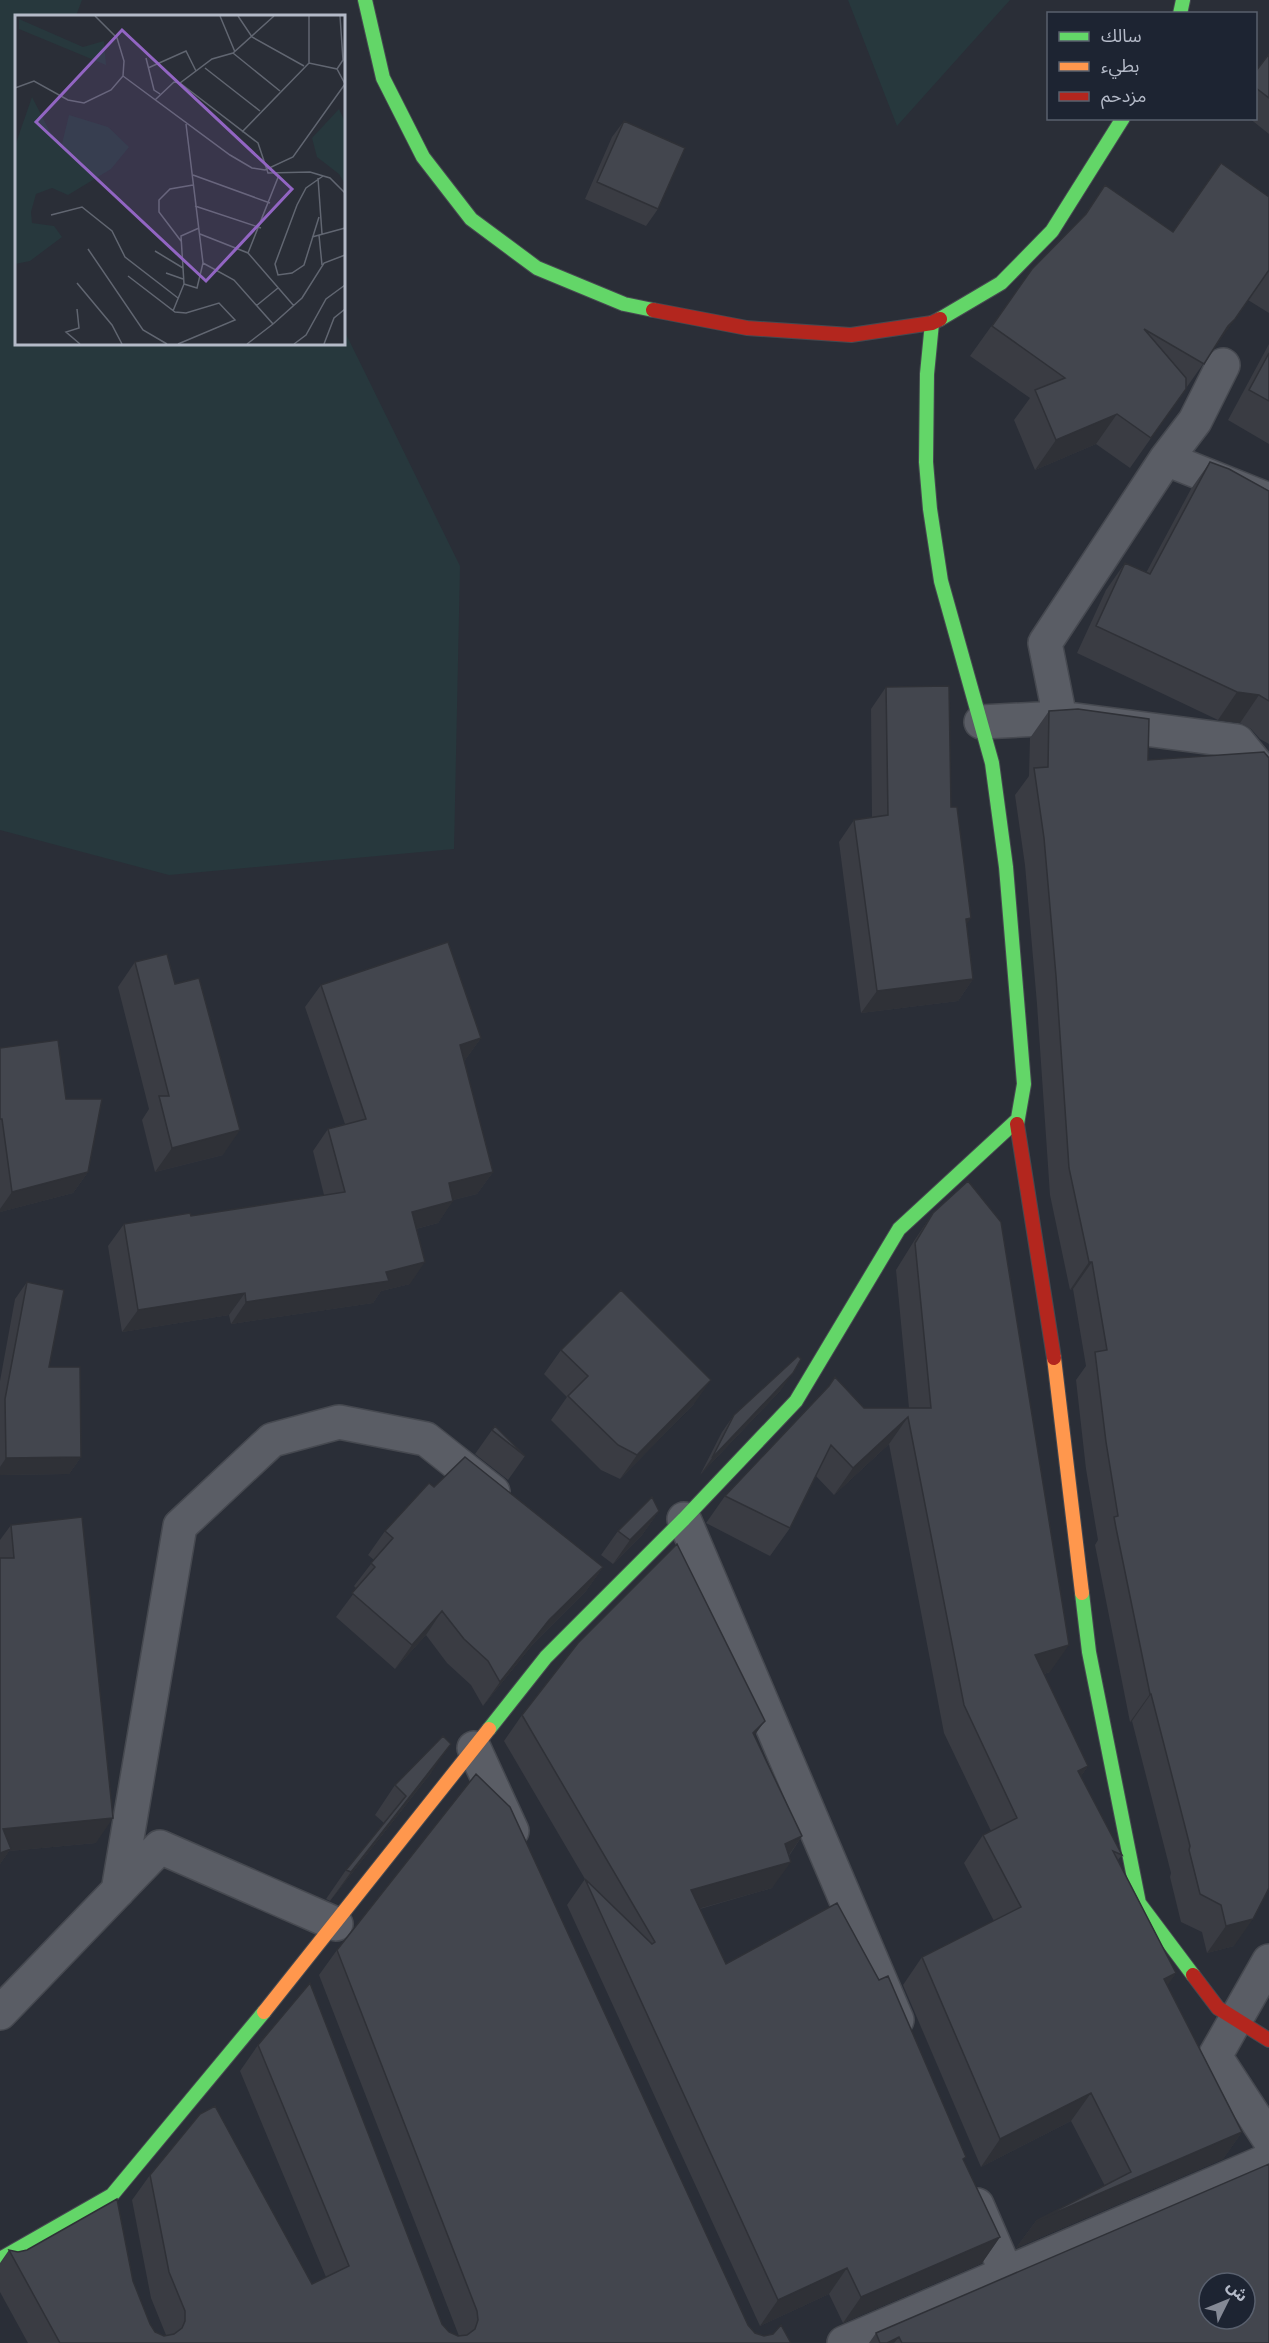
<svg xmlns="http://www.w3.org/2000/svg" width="1269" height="2343" font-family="Roboto,'Noto Sans Arabic',sans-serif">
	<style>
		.green { fill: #27383d }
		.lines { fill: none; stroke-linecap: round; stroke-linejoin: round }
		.street-casing { stroke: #464950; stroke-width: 36 }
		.fast-casing { stroke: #464950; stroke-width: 16 }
		.slow-casing { stroke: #464950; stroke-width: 16 }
		.jam-casing { stroke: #464950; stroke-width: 16 }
		.street { stroke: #5a5d65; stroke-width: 33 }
		.fast { stroke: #63d668; stroke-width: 14 }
		.slow { stroke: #ff974d; stroke-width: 14 }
		.jam { stroke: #b3261e; stroke-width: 14 }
		.wall { fill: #3a3c43 }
		.shaded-wall { fill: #2f3137 }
		.building { fill: #43464e; stroke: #2f3137; stroke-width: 1.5; fill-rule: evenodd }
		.inset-road { fill: none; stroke: #616671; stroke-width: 1.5 }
		.view { fill: #9265c3; fill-opacity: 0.15; stroke: #9265c3; stroke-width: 3 }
		.inset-edge { fill: none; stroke: #b4bac8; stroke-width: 3 }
	</style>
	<rect width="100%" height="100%" fill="#2a2e37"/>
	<path class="green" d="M0,0h82l-6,16h-60l-1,329 329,-1v-14l116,236 -6,283 -285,26 -169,-45z
		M848,0h162l-113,126z"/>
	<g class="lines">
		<g class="street-casing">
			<path id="street" d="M1166,459l103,41
				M1060,718l-15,-75 121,-184 29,-38 28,-56
				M981,722l79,-4 177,23 32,39
				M684,1519l213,501
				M474,1748l38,83
				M118,1891l62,-365 92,-86 67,-18 87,17 67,53
				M1269,1961l-54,95 54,83
				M0,2013l160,-166 176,77
				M977,2205l30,69
				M844,2343l425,-183"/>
		</g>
		<g class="fast-casing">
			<path id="fast" d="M365,0l18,78 40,79 48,62 66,49 87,36 29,6
				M1180,14l3,-14
				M940,319l61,-36 51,-52 71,-113
				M932,323l-5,51 -1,88 4,47 11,72 51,182 14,104 18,217 -7,40
				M1082,1593l7,59 50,251 54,72
				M489,1729l57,-72 138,-138 112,-118 103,-172 117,-108
				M0,2259l112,-64 152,-183"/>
		</g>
		<g class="slow-casing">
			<path id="slow" d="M1054,1358l28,235
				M264,2012l225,-283"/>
		</g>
		<g class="jam-casing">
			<path id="jam" d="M653,310l94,18 104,7 81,-12 8,-4
				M1017,1124l37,234
				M1193,1975l25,33 51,32"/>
		</g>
		<use href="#street" class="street"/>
		<use href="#fast" class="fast"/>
		<use href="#slow" class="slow"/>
		<use href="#jam" class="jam"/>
	</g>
	<path class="wall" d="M1269,54v80l-20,-16h7v-47z
		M624,121l34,88 -12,17 -61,-27 27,-62z
		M1105,185l68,47 96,-35v116l-21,-13 -118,168 -34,-24 -61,26 -21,-50 16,-22 -60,-42 62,-87 50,-50z
		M1269,344v100l-41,-24z
		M1210,462l59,29v253l-9,-5 -9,-10 -11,-6 -22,-3 -141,-67 29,-63 19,-27 21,10 45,-84z
		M886,687l65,120 22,172 -15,22 -97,12 -22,-171 15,-22 18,-3 -1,-108z
		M1049,711l99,49 86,1186 -27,7 -5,-21 -21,-10 -11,-45 1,-4 -39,-152 -2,1 -33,-167 -2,-10 3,-5 -12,-71 -10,-89 10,-14 -13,-77 -3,1 -20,-95 -13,-191 -12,-139 -10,-70 14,-19 1,-38z
		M135,962l40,22 48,171 -68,17 -13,-52 7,-11 -31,-122z
		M321,985l160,53 -16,22 -1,1 29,111 -16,22 -24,6 -15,23 -22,6 -6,55 -29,7 -8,12 -142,21 -2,-9 -107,17 -14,-86 16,-22 67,-8 133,-21 -11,-44 15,-22 17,-5 -40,-117z
		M0,1048l66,51 22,73 -15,21 -73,19z
		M933,1213l117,459 -6,2 44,92 -7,10 41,79 -4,5 58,113 -9,12 75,147 -19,27 -207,89 20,-27 69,-35 -34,-65 -90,46 -78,-182 19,-28 72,-36 -30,-58 19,-28 8,-4 -47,-98 -55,-289 -55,51 -18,-19 -26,52 -20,28 -64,-33 19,-27 139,-88h45l-13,-138 18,-29z
		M27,1282l22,85 32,90 -12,17 -69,1v-94l15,-82z
		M561,1350l133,54 -74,75 -19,-9 -50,-50 16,-23 -23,-23z
		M781,1390l-81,85 22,-43 12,-17z
		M492,1430l33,26 -17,24 -33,-26z
		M434,1487l169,80 -17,24 -53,53 -50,62 -12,-21 -24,-22 -21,-28 -31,34 -59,-52 21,-28 -3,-3 20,-26 -6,-5 17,-24z
		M659,1511l-17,24 -29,29 -12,-9 17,-24z
		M11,1525l85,318 -87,8 -9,13v-324z
		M522,1715l232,21 48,100 -13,20 -17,32 -72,21 26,55 238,197 36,76 -18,26 -139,60 -14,-29 -69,32 -193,-421 18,-26 -81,-138z
		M431,1773l-101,128 -4,-2 20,-29 38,-47 -9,-8 20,-30z
		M337,1950l411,375 7,8 36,10h-763l-28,-51v-29l9,-13 124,31 17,43 5,8 9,4 2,-1 -15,-37 -19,-98 18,-25 162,109 14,-7 -86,-206 18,-26 184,279 7,8 10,4 -140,-361z
		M876,2333l393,10h-400z"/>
	<path class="shaded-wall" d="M1235,319l-21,30 -7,7 21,-30z
		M1117,414l-21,30 -61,26 21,-30z
		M1237,692l22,3 -19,28 -22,-3z
		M971,918l-15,22 10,-21z
		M973,979l-15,22 -97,12 16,-22z
		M481,1038l-16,22 -21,7 16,-22z
		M240,1130l-17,25 -68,17 17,-24z
		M88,1172l-15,21 -73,19v-3l12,-17z
		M493,1172l-16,22 -44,11 16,-22z
		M453,1201l-15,22 -42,11 16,-22z
		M425,1262l-15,22 -29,7 -8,12 -142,21 15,-22 140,-30z
		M1089,1262h3l-19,27 -3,1z
		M245,1293l-16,22 -107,17 16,-22z
		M793,1373l-12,17 -81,85 12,-17z
		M711,1380l-17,24 -74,75 17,-24z
		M908,1417l-19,27 -55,51 19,-27z
		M81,1457l-12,17 -69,1v-8l6,-9z
		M659,1511l-17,24 -29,29 17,-24z
		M603,1567l-17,24 -53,53 -50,62 17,-24 49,-62z
		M442,1611l-16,24 -31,34 17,-24z
		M1069,1645l-19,27 -34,10 19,-27z
		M1150,1694h1l-19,27 -2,1z
		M765,1721l-19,26 7,-14z
		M451,1744l-20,29 -101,128 21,-29z
		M1088,1766l-19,27 9,-22z
		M113,1818l-17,25 -87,8 -9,13v-11l3,-24z
		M802,1836l-18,26h7l-19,26 -99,28 18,-26z
		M1253,1919l-19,27 -27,7 19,-27z
		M1176,1973l-19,28 7,-22z
		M1091,2093l-20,28 -90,46 19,-28z
		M1242,2132l-19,27 -207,89 20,-27z
		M1000,2237l-18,26 -139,60 18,-26z
		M847,2268l-18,26 -69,32 18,-26z
		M899,2337l-5,6h-7z"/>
	<path class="building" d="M1269,54v44l-13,-10v-17z
		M624,121l61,27 -27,61 -61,-27z
		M1221,163l48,34v73l-34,49 -7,7 -24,38 -60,-35 42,49v11l-35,49 -34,-24 -61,26 -21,-50 30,-12 -73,-52 40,-57 54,-55 19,-29 68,47z
		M1269,353v48l-20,-11z
		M1210,462l19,7 40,22v210l-10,-6 -22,-3 -141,-66 29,-63 25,11z
		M949,686l2,121h6l14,111 -5,1 7,60 -96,12 -23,-171 34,-5 -2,-128z
		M1078,709l71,10 -1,41 116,-8 5,6v1130l-16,31 -27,7 -5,-21 -21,-11 -11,-44 1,-4 -39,-152h-1l-34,-166 -2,-11 4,-1 -12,-74 -11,-90 12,-2 -15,-88h-3l-20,-94 -13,-192 -12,-138 -10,-70 14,-1 1,-56z
		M448,942l33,96 -21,7 33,127 -44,11 4,18 -41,11 13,50 -39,10 3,9 -143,21 -1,-9 -107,17 -14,-86 66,-11 1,3 154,-24 -17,-63 38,-10 -45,-134z
		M167,954l8,30 24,-6 41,152 -68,18 -13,-52h10l-34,-134z
		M58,1040l8,59h36l-14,73 -76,20 -10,-73h-2v-71z
		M968,1181l33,41 68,423 -34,10 53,111 -10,5 44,84 -9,-4 63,122 -12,6 78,153 -206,89 95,-49 -40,-79 -91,46 -78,-182 99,-50 -38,-72 34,-17 -53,-113 -56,-288 -55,51 -22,-23 -41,83 -65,-32 104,-110 6,-9 29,31h67l-16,-165 18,-30z
		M27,1282l37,8 -15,77h31l1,90 -75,1 -1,-59z
		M621,1290l90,90 -74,75 -19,-10 -50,-49 20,-20 -27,-26z
		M798,1356l3,3 -8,14 -81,85 22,-43z
		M495,1426l30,30 -33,-26z
		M465,1457l138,110 -54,53 -49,62 -12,-21 -24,-22 -22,-28 -30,34 -60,-52 23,-26 -4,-4 22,-25 -8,-7 44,-48 5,4z
		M652,1497l7,14 -29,29 -12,-9z
		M82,1517l31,301 -110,11 8,20 -11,4v-295h14l-3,-33z
		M677,1544l88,177 -12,12 49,103 -17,8 6,18 -100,28 35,74 111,-61 42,77 9,-4 78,181 -3,2 37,78 -139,60 -14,-29 -69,32 -193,-421 67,65 3,-2 -133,-227 56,-72z
		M443,1736l8,8 -100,128 -5,-2 60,-74 -11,-11z
		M476,1774l34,33 238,518 7,8 9,3 9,-2 8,-9 10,18h-731l-51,-93 9,2 9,-2 90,-51 16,82 17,43 5,8 9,4 10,-2 8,-6 3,-7v-10l-16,-39 -19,-97 50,-61 15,-8 97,178 37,-18 -91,-221 52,-62 132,341 7,8 9,4 9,-1 8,-6 3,-9 -1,-9 -140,-361z
		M1269,2164v179h-367l-3,-6 -12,6h-7l-4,-10zM1209,2283h36v36h-36z"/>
	<g transform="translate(15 15)">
		<rect width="330" height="330" fill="#2a2e37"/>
		<path d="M4,4l64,28 21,-6 2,24 -87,-36zM17,82l18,35 12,12 7,-29 39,12 21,20 -18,22 -43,26 -16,-7 -16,6 -5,18 1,11 22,3 8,11 -32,24 -15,3v-118zM324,94l6,13v62l-6,-10 -22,-17 -5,-19z" fill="#27383d"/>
		<path class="inset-road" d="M205,1l15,36M223,1l14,21 52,29M294,1v47M218,38l47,38M131,43l8,32 6,4M133,53l38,-17 10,20M190,53l55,43M322,54l6,-9 -3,-44M108,61l107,79 22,13 13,2 28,-13 52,-73M165,68l78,60 10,30 42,-1 20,6 15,15M0,73l19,-7 34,19 16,3 27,-13 12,-14 1,-15 -7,-23 -22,-22M140,85l19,-18 6,1 32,-24 21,-6 41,-37M227,117l67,-69 28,6 8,15M178,160l77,28M303,163l4,56M180,191l66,22M36,200l31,-8 30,24 13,26 53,41M304,202l-15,48 -12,8 -14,2 -3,-11 22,-59 9,-17 17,-12M185,219l48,19 46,53M304,220l3,30M297,222l33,-9M166,226l-22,-29v-12l11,-11 23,-4M73,234l55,81 24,14M140,236l28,17M233,238l31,-78M188,248l31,17 39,44 -26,20M151,258l17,6M113,261l47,36 11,1 33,-10 16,17 -57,24M62,268l35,42 10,19M169,269l13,4 6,-25 -17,-139M241,291l22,-18M62,294l2,19 -13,4 14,12M158,296l11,-27 -3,-48 18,-8M258,309l29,-26 22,-35 21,-8M279,329l12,-9 20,-36 19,-14M309,329l10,-26 11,-9"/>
		<path class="view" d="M107,15l170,159 -86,92 -170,-159z"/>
		<rect width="330" height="330" class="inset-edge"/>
	</g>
	<rect x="1047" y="12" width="210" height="108" fill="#1d2432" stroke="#59606e" stroke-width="1.5"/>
	<rect x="1059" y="32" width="30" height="9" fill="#63d668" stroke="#59606e" stroke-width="1.5"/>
	<text x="1101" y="42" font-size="18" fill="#b4bac8">سالك</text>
	<rect x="1059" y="62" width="30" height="9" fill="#ff974d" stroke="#59606e" stroke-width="1.5"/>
	<text x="1101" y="72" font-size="18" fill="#b4bac8">بطيء</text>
	<rect x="1059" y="92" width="30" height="9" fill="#b3261e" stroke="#59606e" stroke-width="1.5"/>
	<text x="1101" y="102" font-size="18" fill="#b4bac8">مزدحم</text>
	<g transform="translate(1227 2301) rotate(47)"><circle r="28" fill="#1d2432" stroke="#59606e" stroke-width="1.5"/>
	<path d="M0-4.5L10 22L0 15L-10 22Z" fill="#848995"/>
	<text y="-9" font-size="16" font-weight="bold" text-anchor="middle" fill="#b4bac8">ش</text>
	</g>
</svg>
